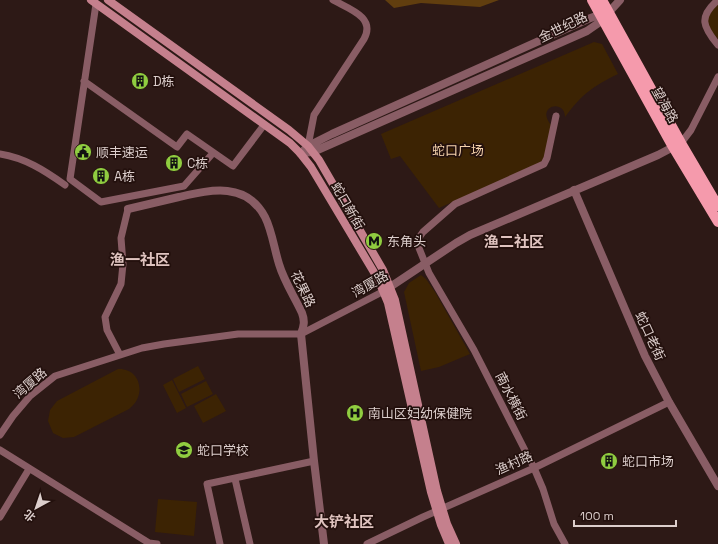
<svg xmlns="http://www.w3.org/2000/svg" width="718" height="544" font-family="'Space Grotesk','Noto Sans SC',sans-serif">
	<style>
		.green { fill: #3c2303 }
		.forest { fill: #613e0f }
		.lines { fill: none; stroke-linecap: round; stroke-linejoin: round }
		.minor { stroke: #895d65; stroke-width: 7 }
		.tertiary { stroke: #895d65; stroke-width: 8 }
		.secondary { stroke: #c5808d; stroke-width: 8 }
		.primary { stroke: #f59aac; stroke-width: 10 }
		.labels { text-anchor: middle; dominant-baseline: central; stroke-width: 3.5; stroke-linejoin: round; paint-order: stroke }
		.street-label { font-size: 13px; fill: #dccecc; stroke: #23100d }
		.poi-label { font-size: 13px; fill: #dccecc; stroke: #23100d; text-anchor: start }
		.park-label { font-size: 13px; fill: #f6d3ad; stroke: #23100d }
		.quarter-label { font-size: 15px; font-weight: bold; fill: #dfc3bf; stroke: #23100d }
	</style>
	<rect width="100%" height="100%" fill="#2d1916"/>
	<path class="green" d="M718,3v36l-9,-10 -2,-11z
		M594,42l8,2 16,30c-26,13 -35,19 -53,43 0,-19 -30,-11 -14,8l-6,34 -4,3 -102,46 -39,-52 -9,3 -10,-25z
		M421,275l5,4 9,13 35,62 -31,13 -18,4 -17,-79 5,-9z
		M198,366l7,13 -26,13 -6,-13z
		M118,369c23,-1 29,27 11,40l-55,28 -11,1 -10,-5 -5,-12 2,-11 7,-9z
		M172,380l14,28 -9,5 -14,-28z
		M206,381l7,13 -26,13 -6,-13z
		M216,394l10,17 -23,12 -9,-17z
		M158,499l39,3 -3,34 -39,-4z"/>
	<path class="forest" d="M385,0h114l-19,7 -59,-4 -27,5z"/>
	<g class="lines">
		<path class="minor" d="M718,0c-20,17 -15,27 0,45
			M96,4l-26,175 31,23 83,-16 29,-33
			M84,81l93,66 10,-13 46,32 31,-41
			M556,116l-9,42 -3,6 -89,40 -32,28 -5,7 -1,4 12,30 45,77 60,118 9,21 11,35 11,20
			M681,143l10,-13 27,-53
			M308,146l6,-31 50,-76c12,-22 -15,-30 -31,-39
			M0,154c25,4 44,16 65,31
			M120,355l-13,-25 -2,-13 16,-33 2,-20 -2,-26 7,-29
			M0,435l13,-19 17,-20 25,-20 87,-28 22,-4 74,-10h63l83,-43
			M0,450l149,93 8,1
			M235,479l15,65
			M0,517l29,-48
			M220,544l-13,-60 107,-23
			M367,544l56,-27 111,-49 135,-66"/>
		<path class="tertiary" d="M304,150l4,-4 24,-12 256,-115 16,-6
			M300,153l13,-1 274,-121 13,-9 20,-22
			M574,190l71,166 24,46 49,84
			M128,209c17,-4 34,-8 51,-12 31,-7 67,-16 86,20 7,14 9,31 14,47 5,17 15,32 23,49 3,8 2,13 -1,21l13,127 10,83
			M384,291l72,-48 14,-8 188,-80 19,-10"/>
		<path class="secondary" d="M91,0l199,143 10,10 11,14 67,112 10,24 43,189 10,33 8,19
			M108,0l181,130 19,16 11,14 64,110 12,30 42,191 10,33 9,20"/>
		<path class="primary" d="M592,0l81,147 45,75
			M602,0l79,143 37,63"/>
	</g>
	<defs>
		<g id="building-disc" transform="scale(0.9)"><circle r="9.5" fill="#90cd40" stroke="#23100d"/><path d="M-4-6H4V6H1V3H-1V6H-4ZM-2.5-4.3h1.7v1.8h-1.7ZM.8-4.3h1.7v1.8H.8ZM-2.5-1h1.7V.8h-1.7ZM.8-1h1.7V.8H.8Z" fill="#111"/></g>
		<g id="civic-disc" transform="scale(0.9)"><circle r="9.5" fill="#90cd40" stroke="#23100d"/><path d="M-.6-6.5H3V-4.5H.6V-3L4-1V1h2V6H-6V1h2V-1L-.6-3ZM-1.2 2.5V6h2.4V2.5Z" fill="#111"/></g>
		<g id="metro-disc" transform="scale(0.9)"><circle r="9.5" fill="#90cd40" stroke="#23100d"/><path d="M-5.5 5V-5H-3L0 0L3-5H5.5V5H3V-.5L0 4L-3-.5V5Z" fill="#111"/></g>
		<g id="hospital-disc" transform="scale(0.9)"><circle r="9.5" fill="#90cd40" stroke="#23100d"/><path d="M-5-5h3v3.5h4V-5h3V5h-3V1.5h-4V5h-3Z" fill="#111"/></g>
		<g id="school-disc" transform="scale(0.9)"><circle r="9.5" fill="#90cd40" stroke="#23100d"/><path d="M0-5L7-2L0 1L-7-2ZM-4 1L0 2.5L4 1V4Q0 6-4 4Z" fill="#111"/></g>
	</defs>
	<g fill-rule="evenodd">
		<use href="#building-disc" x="140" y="81"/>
		<use href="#civic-disc" x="83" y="152"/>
		<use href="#building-disc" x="174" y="163"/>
		<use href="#building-disc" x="101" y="176"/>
		<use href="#metro-disc" x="374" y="241"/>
		<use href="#hospital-disc" x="355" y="413"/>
		<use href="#school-disc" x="184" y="450"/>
		<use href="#building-disc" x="609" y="461"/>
	</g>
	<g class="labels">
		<g class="street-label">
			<text transform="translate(563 27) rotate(-26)">金世纪路</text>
			<text transform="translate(665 105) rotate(61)">望海路</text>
			<text transform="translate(348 206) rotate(60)">蛇口新街</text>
			<text transform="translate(370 284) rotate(-30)">湾厦路</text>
			<text transform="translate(303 289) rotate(64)">花果路</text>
			<text transform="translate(650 336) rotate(65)">蛇口老街</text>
			<text transform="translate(30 383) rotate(-41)">湾厦路</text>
			<text transform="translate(511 396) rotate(63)">南水横街</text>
			<text transform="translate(514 463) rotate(-24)">渔村路</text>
		</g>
		<g class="poi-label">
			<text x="153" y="81">D栋</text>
			<text x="96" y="152">顺丰速运</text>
			<text x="187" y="163">C栋</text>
			<text x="114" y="176">A栋</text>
			<text x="387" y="241">东角头</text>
			<text x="368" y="413">南山区妇幼保健院</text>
			<text x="197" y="450">蛇口学校</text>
			<text x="622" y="461">蛇口市场</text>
		</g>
		<g class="park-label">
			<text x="458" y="150">蛇口广场</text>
		</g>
		<g class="quarter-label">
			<text x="514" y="241">渔二社区</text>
			<text x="140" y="259">渔一社区</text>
			<text x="344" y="521">大铲社区</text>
		</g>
	</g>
	<g transform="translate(36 508) rotate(220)" stroke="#23100d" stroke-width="3" paint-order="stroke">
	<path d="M0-3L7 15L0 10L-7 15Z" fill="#dccecc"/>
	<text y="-6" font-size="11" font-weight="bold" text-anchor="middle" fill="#dccecc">北</text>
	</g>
	<path d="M574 520v6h102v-6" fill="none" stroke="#dccecc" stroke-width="2"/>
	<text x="580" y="520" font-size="12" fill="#dccecc" stroke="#23100d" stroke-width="3" paint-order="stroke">100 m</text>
</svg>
